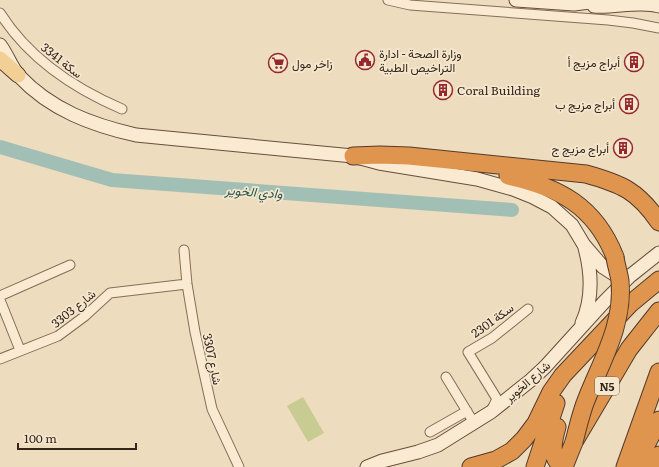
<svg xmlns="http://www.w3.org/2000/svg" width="659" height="467" font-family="Literata,Vazirmatn,serif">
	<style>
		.green { fill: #c8cb92 }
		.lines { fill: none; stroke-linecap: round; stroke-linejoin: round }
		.river { stroke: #a2bfb5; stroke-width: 14 }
		.street-casing { stroke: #866d57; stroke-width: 11 }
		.secondary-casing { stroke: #674e3a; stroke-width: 15 }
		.primary-casing { stroke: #533b2c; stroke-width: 17 }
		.highway-casing { stroke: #533b2c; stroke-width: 19 }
		.street { stroke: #f9ead1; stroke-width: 9 }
		.secondary { stroke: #f9ead1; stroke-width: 13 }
		.primary { stroke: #f2cf95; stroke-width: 15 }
		.highway { stroke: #df954d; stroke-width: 17 }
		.highway-bridge-casing { stroke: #533b2c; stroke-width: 19; stroke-linecap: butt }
		.highway-bridge { stroke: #df954d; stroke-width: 17 }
		.labels { text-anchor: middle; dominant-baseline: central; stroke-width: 3.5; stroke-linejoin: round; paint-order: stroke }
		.shield { fill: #f5e7ce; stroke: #6f6051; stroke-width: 1 }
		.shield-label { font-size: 11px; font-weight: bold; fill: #35261c }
		.poi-label { font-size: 12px; fill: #35261c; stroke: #f5e7ce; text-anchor: start }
		.street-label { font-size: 12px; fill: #35261c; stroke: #f5e7ce }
		.water-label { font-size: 13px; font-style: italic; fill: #2b5550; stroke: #f5e7ce }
	</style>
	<rect width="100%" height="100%" fill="#eedcbe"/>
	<path class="green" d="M303,397l21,36 -16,9 -21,-36z"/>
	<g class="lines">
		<path class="river" d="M0,147l112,33 400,30"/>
		<g class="street-casing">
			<path id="street" d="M388,0l22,5 198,15 25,3 26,5
				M0,13c29,46 73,75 122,96
				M184,250l3,34 8,48 17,77 27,58
				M0,296l70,-31
				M0,300l20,50
				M0,359l58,-23 27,-20 25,-23 77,-9
				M446,377l28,46
				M491,411l6,-12 -29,-47 24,-14 36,-29
				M430,432l37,-21"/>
		</g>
		<g class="secondary-casing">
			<path id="secondary" d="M516,0l58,4 31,-4
				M594,6c19,2 47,-6 65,0
				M0,45c7,9 11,22 19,31 32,34 73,49 117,59l217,21 26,7 98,16 36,10 20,8 19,10 20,18 12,20 19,22 14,9h13
				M582,323c11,-24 10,-49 3,-75
				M367,467l15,-6 36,-9 20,-7 53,-33 40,-32 14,-13 60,-66 25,-25 29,-23"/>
		</g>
		<g class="primary-casing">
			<path id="primary" d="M0,59l18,16"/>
		</g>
		<g class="highway-casing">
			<path id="highway" d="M353,156l27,-1 29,1 177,18c36,10 52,17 73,48
				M508,176c51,11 87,30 107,81
				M557,427c-4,14 -8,30 6,40
				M471,467l25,-7 16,-9 12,-12 12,-16 15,-31 12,-17 67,-71 29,-24
				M535,467l21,-64
				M564,467l10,-25 32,-54 23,-39 30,-38
				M625,467l34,-95
				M637,467l6,-16 16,-31
				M653,467l6,-12"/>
		</g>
		<use href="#street" class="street"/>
		<use href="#secondary" class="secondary"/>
		<use href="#primary" class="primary"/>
		<use href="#highway" class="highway"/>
		<g class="highway-bridge-casing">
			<path id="highway-bridge" d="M574,442c4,-15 7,-30 13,-44 15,-38 37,-74 33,-117 -1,-8 -4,-16 -5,-24"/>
		</g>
		<use href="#highway-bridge" class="highway-bridge"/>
	</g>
	<defs>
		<g id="civic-ring" transform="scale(1)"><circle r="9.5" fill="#f5e7ce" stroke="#95272f" stroke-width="1.5"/><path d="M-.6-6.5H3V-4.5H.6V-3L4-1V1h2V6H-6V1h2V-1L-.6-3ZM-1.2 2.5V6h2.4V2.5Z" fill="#95272f"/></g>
		<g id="building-ring" transform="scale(1)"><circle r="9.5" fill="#f5e7ce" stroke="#95272f" stroke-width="1.5"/><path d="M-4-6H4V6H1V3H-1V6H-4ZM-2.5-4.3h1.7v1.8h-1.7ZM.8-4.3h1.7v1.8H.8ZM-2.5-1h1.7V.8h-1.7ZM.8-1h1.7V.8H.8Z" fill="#95272f"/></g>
		<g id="supermarket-ring" transform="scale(1)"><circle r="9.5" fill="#f5e7ce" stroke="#95272f" stroke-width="1.5"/><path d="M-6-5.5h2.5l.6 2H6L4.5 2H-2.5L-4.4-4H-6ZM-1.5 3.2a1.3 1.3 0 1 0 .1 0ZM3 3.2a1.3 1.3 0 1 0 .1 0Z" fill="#95272f"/></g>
	</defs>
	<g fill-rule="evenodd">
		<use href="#civic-ring" x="365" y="60"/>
		<use href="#building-ring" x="634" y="62"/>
		<use href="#supermarket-ring" x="278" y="63"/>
		<use href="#building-ring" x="443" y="90"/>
		<use href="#building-ring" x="629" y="104"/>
		<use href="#building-ring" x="623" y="148"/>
	</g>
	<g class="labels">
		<rect class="shield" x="595" y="377" width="24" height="18" rx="3"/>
		<g class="shield-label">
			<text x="607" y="386">N5</text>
		</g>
		<g class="poi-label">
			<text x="379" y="53">وزارة الصحة - ادارة<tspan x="379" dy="14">التراخيص الطبية</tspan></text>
			<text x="620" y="62" text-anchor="end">أبراج مزيج أ</text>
			<text x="292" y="63">زاخر مول</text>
			<text x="457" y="90">Coral Building</text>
			<text x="615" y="104" text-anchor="end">أبراج مزيج ب</text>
			<text x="609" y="148" text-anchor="end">أبراج مزيج ج</text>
		</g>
		<g class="street-label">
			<text transform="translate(62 60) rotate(38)">سكة 3341</text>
			<text transform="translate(73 308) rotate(-39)">3303 شارع</text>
			<text transform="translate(492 320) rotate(-36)">سكة 2301</text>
			<text transform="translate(213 359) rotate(78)">3307 شارع</text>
			<text transform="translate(527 381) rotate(-41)">شارع الخوير</text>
		</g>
		<g class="water-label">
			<text transform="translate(254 191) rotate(4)">وادي الخوير</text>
		</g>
	</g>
	<path d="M18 443v6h118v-6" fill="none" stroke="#35261c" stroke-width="2"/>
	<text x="24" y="443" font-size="12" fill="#35261c" stroke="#f5e7ce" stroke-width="3" paint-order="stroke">100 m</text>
</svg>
